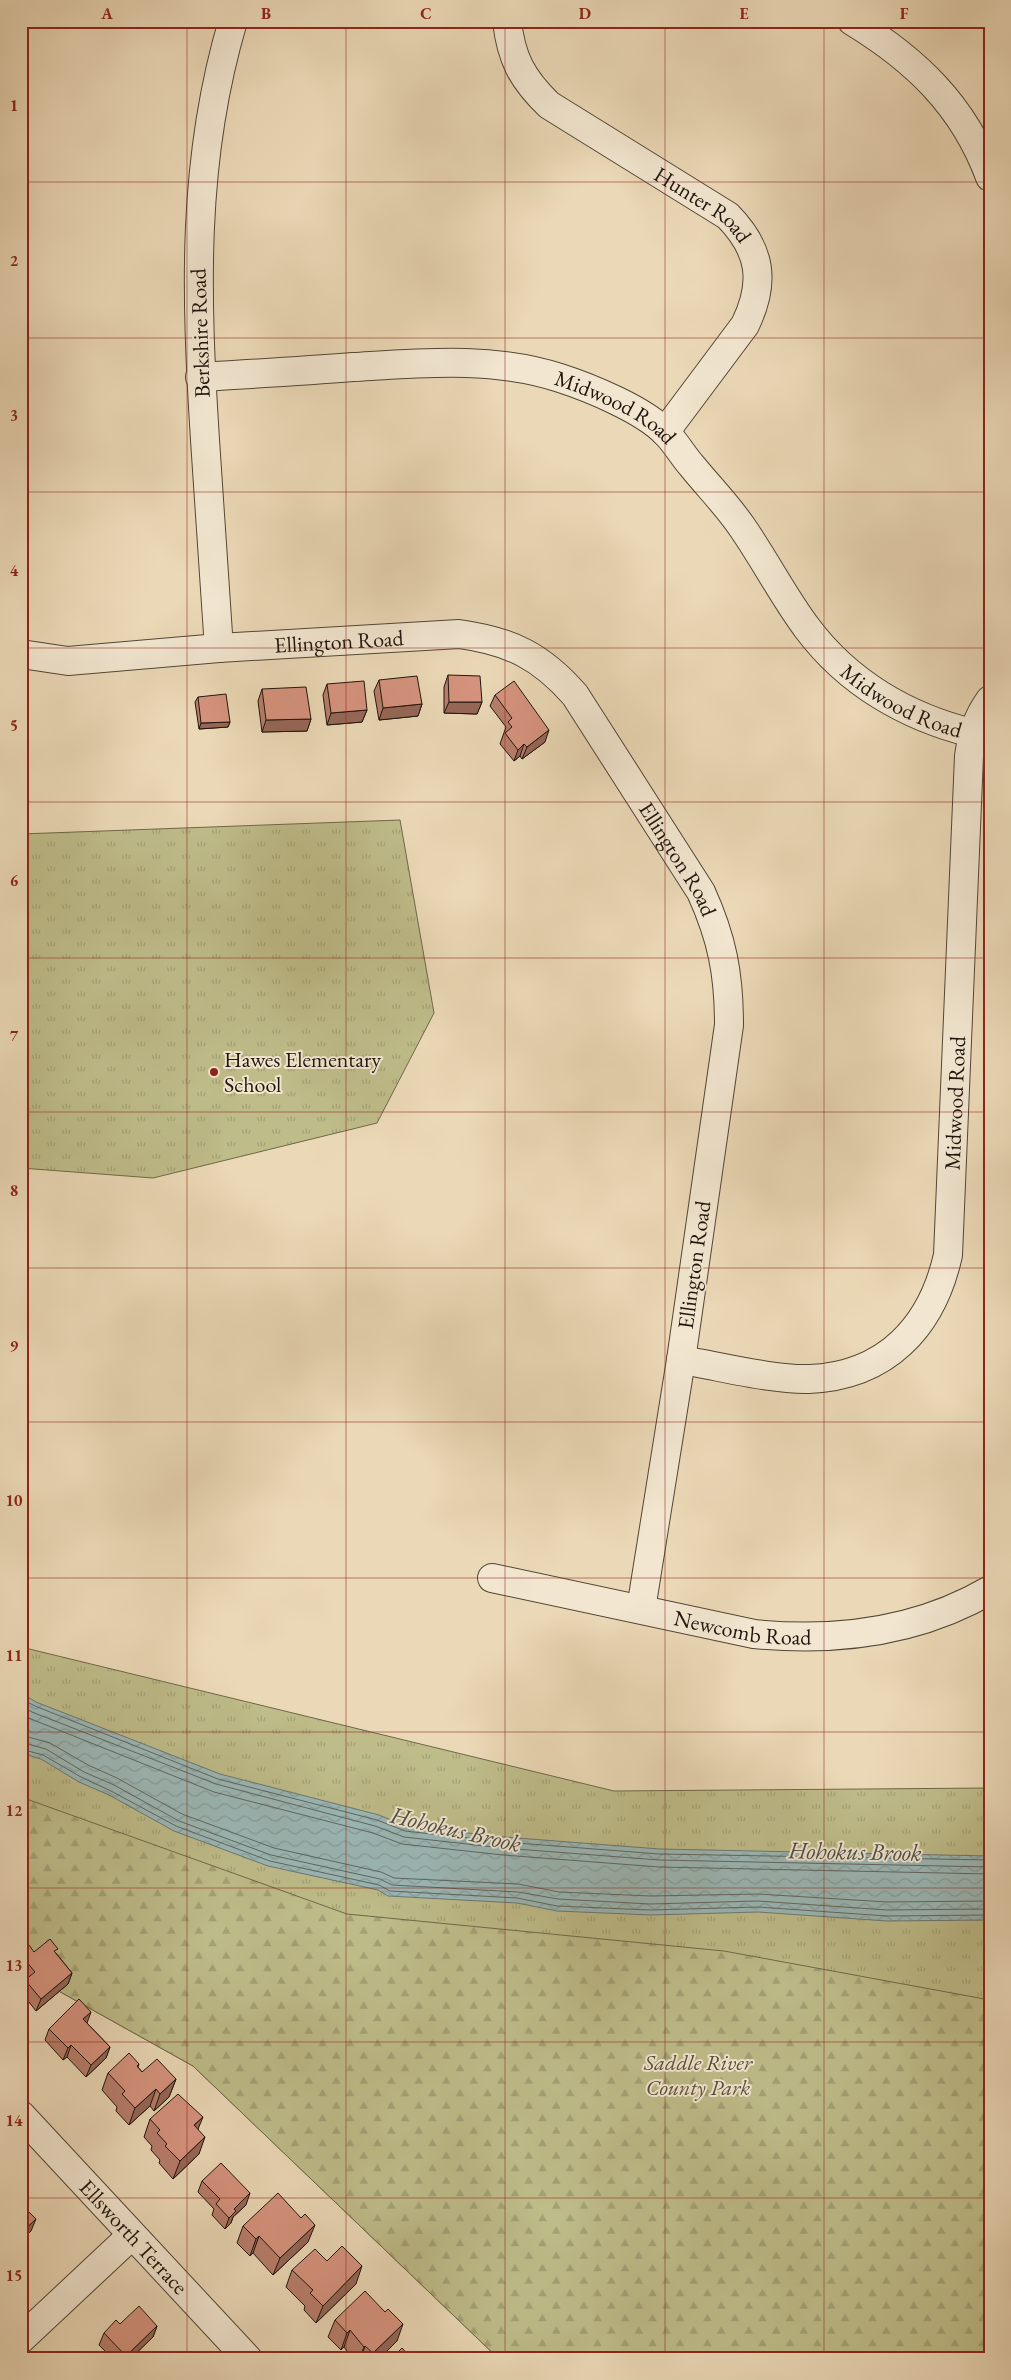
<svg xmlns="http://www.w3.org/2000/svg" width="1011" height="2380" font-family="'EB Garamond',serif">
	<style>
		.grass { fill: url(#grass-tufts); stroke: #6e684a }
		.forest { fill: url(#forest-firs); stroke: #6e684a }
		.water { fill: url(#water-waves); stroke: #697773 }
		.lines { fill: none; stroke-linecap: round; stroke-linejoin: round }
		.shore { stroke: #5d6662; stroke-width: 1 }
		.minor-casing { stroke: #524636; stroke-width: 30 }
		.minor { stroke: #f2e6d0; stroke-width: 28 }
		.wall { fill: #b87e6c; stroke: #1f150c }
		.shaded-wall { fill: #966758; stroke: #1f150c }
		.building { fill: #d6937e; stroke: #1f150c }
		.grid { fill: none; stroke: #8f2418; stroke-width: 1; stroke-opacity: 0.55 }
		.poi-dot { fill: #8f2418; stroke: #f2e6d0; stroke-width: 2 }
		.labels { text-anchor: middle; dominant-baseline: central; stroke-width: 4; stroke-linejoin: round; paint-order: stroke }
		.street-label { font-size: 22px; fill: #1f150c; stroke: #f2e6d0 }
		.poi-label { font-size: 22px; fill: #1f150c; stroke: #f2e6d0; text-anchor: start }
		.park-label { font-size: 22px; font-style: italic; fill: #574f38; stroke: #f2e6d0 }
		.water-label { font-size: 24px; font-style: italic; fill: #4a4e48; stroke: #f2e6d0 }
		.neatline { fill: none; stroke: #8f2418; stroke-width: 2 }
		.grid-label { font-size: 16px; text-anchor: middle; font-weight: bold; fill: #8f2418 }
	</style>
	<defs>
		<pattern id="grass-tufts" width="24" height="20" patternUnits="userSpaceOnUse" patternTransform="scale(1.25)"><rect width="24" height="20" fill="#bebc89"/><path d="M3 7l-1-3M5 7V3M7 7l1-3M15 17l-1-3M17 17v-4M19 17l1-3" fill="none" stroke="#a3a175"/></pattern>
		<pattern id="forest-firs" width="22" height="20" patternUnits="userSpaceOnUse" patternTransform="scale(1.25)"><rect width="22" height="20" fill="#bebc89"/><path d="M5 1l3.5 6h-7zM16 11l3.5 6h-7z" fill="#a3a175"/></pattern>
		<pattern id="water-waves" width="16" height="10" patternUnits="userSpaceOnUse" patternTransform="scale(1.25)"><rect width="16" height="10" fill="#9bb8b7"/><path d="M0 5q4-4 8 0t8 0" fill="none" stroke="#859d9c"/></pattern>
	</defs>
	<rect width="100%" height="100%" fill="#ebd8b6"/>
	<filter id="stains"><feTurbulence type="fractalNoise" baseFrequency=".004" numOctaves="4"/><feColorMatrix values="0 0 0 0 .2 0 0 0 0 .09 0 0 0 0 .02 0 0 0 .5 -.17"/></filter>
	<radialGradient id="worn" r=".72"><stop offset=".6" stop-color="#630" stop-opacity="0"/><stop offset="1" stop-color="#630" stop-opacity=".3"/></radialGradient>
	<path class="grass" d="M400,820l34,193 -57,110 -224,55 -132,-10v-334z
		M21,1647l593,144 376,-3v571h-491l-306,-293 -172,-96z"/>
	<path class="forest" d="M21,1797l326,117 377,37 266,49v359h-491l-306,-293 -172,-96z"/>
	<path class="water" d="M21,1693l15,9 184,72 159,41 26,11 99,11 156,12 330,7v64l-103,1 -129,-9 -107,3 -94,-4 -40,-8 -129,-7 -10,-6 -110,-24 -94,-35 -65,-36 -30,-13 -38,-23 -20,-6z"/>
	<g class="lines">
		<path class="shore" d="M21,1699l14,7 183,73 159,41 28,11 99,11 155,12 331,6
			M21,1706l11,6 184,72 159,42 29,11 99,11 156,12 331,7
			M21,1715l193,77 159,41 29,11 101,11 156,12 331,7
			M21,1735l29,8 38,22 29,13 65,36 92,34 107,24 13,6 124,6 41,8 91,4 108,-2 129,8 103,-1
			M21,1742l25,7 38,23 30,13 65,36 92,34 109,24 12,6 126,7 40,7 92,5 108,-3 129,9 103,-1
			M21,1749l22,6 38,22 30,14 65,35 94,35 109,24 11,6 127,7 40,8 93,4 108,-3 129,9 103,-1"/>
		<g class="minor-casing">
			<g id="minor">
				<path id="s1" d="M507,21c4,37 15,58 42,84l179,111c33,34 38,66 17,109l-80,107"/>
				<path d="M852,21c64,39 112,85 138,156"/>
				<path id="s2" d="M200,377c51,-3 102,-6 153,-10 68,-4 141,-11 207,11 31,10 84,32 106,55 10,10 17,23 26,33 17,21 35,39 50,61 23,33 41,69 65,101 41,55 100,89 165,105"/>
				<path d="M219,648c-5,-69 -9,-138 -14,-208 -9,-144 -14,-278 28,-419"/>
				<path id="s3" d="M21,654l47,7 151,-13 240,-14c51,7 82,22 116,61l126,197c21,46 28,82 28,133l-48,335 -40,249"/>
				<path id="s4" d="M681,1360c38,6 91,20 128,19 77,-3 123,-52 139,-124l21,-499c3,-21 8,-38 21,-56"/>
				<path id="s5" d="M492,1578l262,56c82,8 164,-2 236,-44"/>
				<path id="s6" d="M21,2115l227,244"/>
				<path d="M21,2339l111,-104"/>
			</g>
		</g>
		<use href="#minor" class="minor"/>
	</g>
	<path class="wall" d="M448,675l34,27 -5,12 -33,-1v-26z
		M379,680l43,24 -4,12 -39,4 -5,-29z
		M327,684l40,26 -5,12 -35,3 -4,-30z
		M262,689l49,30 -4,12 -45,1 -4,-31z
		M495,695l50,47 -23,17 -2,-3 -6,5 -14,-17 6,-17 -16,-21z
		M198,697l32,25 -2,5 -29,2 -4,-27z
		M21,1952h13l22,1 16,20 -4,11 -32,27 -15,-19v-2l4,-10 2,-2 -6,-7z
		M87,2023l23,24 -4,11 -20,19 -19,-20 -4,3 -18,-20 4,-11z
		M139,2064l-1,3 4,5 34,7 -7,18 -15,14 -4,-5 -21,19 -13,-14 1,-4 -15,-17 6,-17z
		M150,2119l48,10 1,25 -26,25 -14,-16 1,-3 -9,-10 1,-4 -8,-9z
		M202,2181l44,24 -13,12 -2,6 -6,6 -13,-14 2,-6 -16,-17z
		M243,2226l65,16 -35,33 -20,-22 -3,3 -13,-13z
		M327,2261l29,23 -40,39 -12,-13 1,-4 -19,-19 6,-17z
		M335,2320l62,21 -18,18h-26l-9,-12 -3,3 -13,-13z
		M120,2324l37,2 -4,11 -23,22h-17l-14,-14 5,-12z"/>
	<path class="shaded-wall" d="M449,702h33l-5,12 -33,-1z
		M422,704l-4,12 -39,4 4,-12z
		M367,710l-5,12 -35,3 4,-12z
		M311,719l-4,12 -45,1 4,-12z
		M230,722l-2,5 -29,2 2,-6z
		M549,730l-4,12 -23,17 5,-12z
		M524,744l-4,12 -6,5 4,-11z
		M72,1973l-4,11 -32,27 5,-12z
		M91,2012l-4,11 -4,-4z
		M71,2045l-4,12 -4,3 5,-12z
		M110,2047l-4,11 -20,19 5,-12z
		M176,2079l-7,18 -15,14 6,-17z
		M156,2089l-6,17 -21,19 6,-17z
		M203,2117l-7,17 -2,-9z
		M205,2137l-6,17 -26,25 7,-18z
		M250,2193l-4,12 -13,12 -2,6 -6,6 4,-11 5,-9z
		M36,2219l-5,12 -10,9v-7z
		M315,2225l-7,17 -35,33 7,-17z
		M259,2236l-6,17 -3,3 6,-17z
		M362,2266l-6,18 -40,39 7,-17z
		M403,2324l-6,17 -18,18h-8l2,-6z
		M157,2326l-4,11 -23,22h-6l2,-3z
		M350,2330l-6,17 -3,3 6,-17z
		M365,2346l-4,13h-2l5,-12z"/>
	<path class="building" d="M448,675l32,1 2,26h-33z
		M417,676l5,28 -39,4 -4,-28z
		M364,681l3,29 -36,3 -4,-29z
		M514,681l35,49 -22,17 -3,-3 -6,6 -13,-17 7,-6 -4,-5 4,-4 -17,-23z
		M306,687l5,32 -45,1 -4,-31z
		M226,694l4,28 -29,1 -3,-26z
		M50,1939l8,10 -4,2 18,22 -31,26 -16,-19 10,-8 -14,-17v-3l8,-7 5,7z
		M79,1999l12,13 -8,7 27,28 -19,18 -20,-20 -3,3 -19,-19z
		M129,2053l10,11 -2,2 5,6 15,-13 19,20 -16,15 -4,-5 -21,19 -13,-14 3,-3 -17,-18z
		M178,2094l25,23 -9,8 11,12 -25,24 -15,-15 2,-2 -10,-11 3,-3 -10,-11z
		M221,2163l29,30 -16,16 2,2 -7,7 -13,-14 4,-5 -18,-18z
		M278,2193l23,25 4,-4 10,11 -35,33 -21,-22 -3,3 -13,-13z
		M21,2204l15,15 -15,14z
		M342,2246l20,20 -39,40 -13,-13 3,-3 -21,-20 23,-21 12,12z
		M365,2291l20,21 3,-3 15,15 -30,29 -8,-7 -1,1 -14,-17 -3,3 -12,-13z
		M139,2306l18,20 -31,30 -22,-23 12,-13 4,4z
		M402,2348l10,11h-21z
		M94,2353l5,6h-11z"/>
	<path class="grid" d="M187,21v2338M346,21v2338M505,21v2338M665,21v2338M824,21v2338M21,182h969M21,338h969M21,492h969M21,648h969M21,802h969M21,958h969M21,1112h969M21,1268h969M21,1422h969M21,1578h969M21,1732h969M21,1888h969M21,2042h969M21,2198h969"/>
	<circle class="poi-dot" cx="214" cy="1072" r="5"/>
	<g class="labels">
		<g class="street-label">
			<text stroke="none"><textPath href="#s1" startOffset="280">Hunter Road</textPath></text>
			<text transform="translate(200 333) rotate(-92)">Berkshire Road</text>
			<text stroke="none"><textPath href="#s2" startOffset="425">Midwood Road</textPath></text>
			<text stroke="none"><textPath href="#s3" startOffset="319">Ellington Road</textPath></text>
			<text stroke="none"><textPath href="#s2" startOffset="845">Midwood Road</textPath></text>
			<text stroke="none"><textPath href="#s3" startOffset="768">Ellington Road</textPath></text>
			<text stroke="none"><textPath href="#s4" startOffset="484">Midwood Road</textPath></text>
			<text transform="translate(694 1265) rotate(-82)">Ellington Road</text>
			<text stroke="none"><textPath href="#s5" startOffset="256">Newcomb Road</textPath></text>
			<text stroke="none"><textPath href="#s6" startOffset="166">Ellsworth Terrace</textPath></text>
		</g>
		<g class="poi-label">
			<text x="224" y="1059">Hawes Elementary<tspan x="224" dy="25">School</tspan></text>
		</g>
		<g class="park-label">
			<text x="698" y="2062">Saddle River<tspan x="698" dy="25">County Park</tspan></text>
		</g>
		<g class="water-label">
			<text transform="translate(456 1829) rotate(13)">Hohokus Brook</text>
			<text transform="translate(855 1851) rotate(1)">Hohokus Brook</text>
		</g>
	</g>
	<rect width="1011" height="2380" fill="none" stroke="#ebd8b6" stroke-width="55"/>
	<rect x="28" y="28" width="956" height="2324" class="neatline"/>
	<g class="grid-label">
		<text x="107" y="19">A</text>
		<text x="266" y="19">B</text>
		<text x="426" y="19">C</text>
		<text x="585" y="19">D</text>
		<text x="744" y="19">E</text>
		<text x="904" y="19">F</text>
		<text x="14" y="111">1</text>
		<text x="14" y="266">2</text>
		<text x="14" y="421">3</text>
		<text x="14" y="576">4</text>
		<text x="14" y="731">5</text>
		<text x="14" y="886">6</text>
		<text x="14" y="1041">7</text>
		<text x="14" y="1196">8</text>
		<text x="14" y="1351">9</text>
		<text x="14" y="1506">10</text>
		<text x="14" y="1661">11</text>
		<text x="14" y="1816">12</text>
		<text x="14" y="1971">13</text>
		<text x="14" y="2126">14</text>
		<text x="14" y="2281">15</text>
	</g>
	<rect width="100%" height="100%" filter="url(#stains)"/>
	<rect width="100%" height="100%" fill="url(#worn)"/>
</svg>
